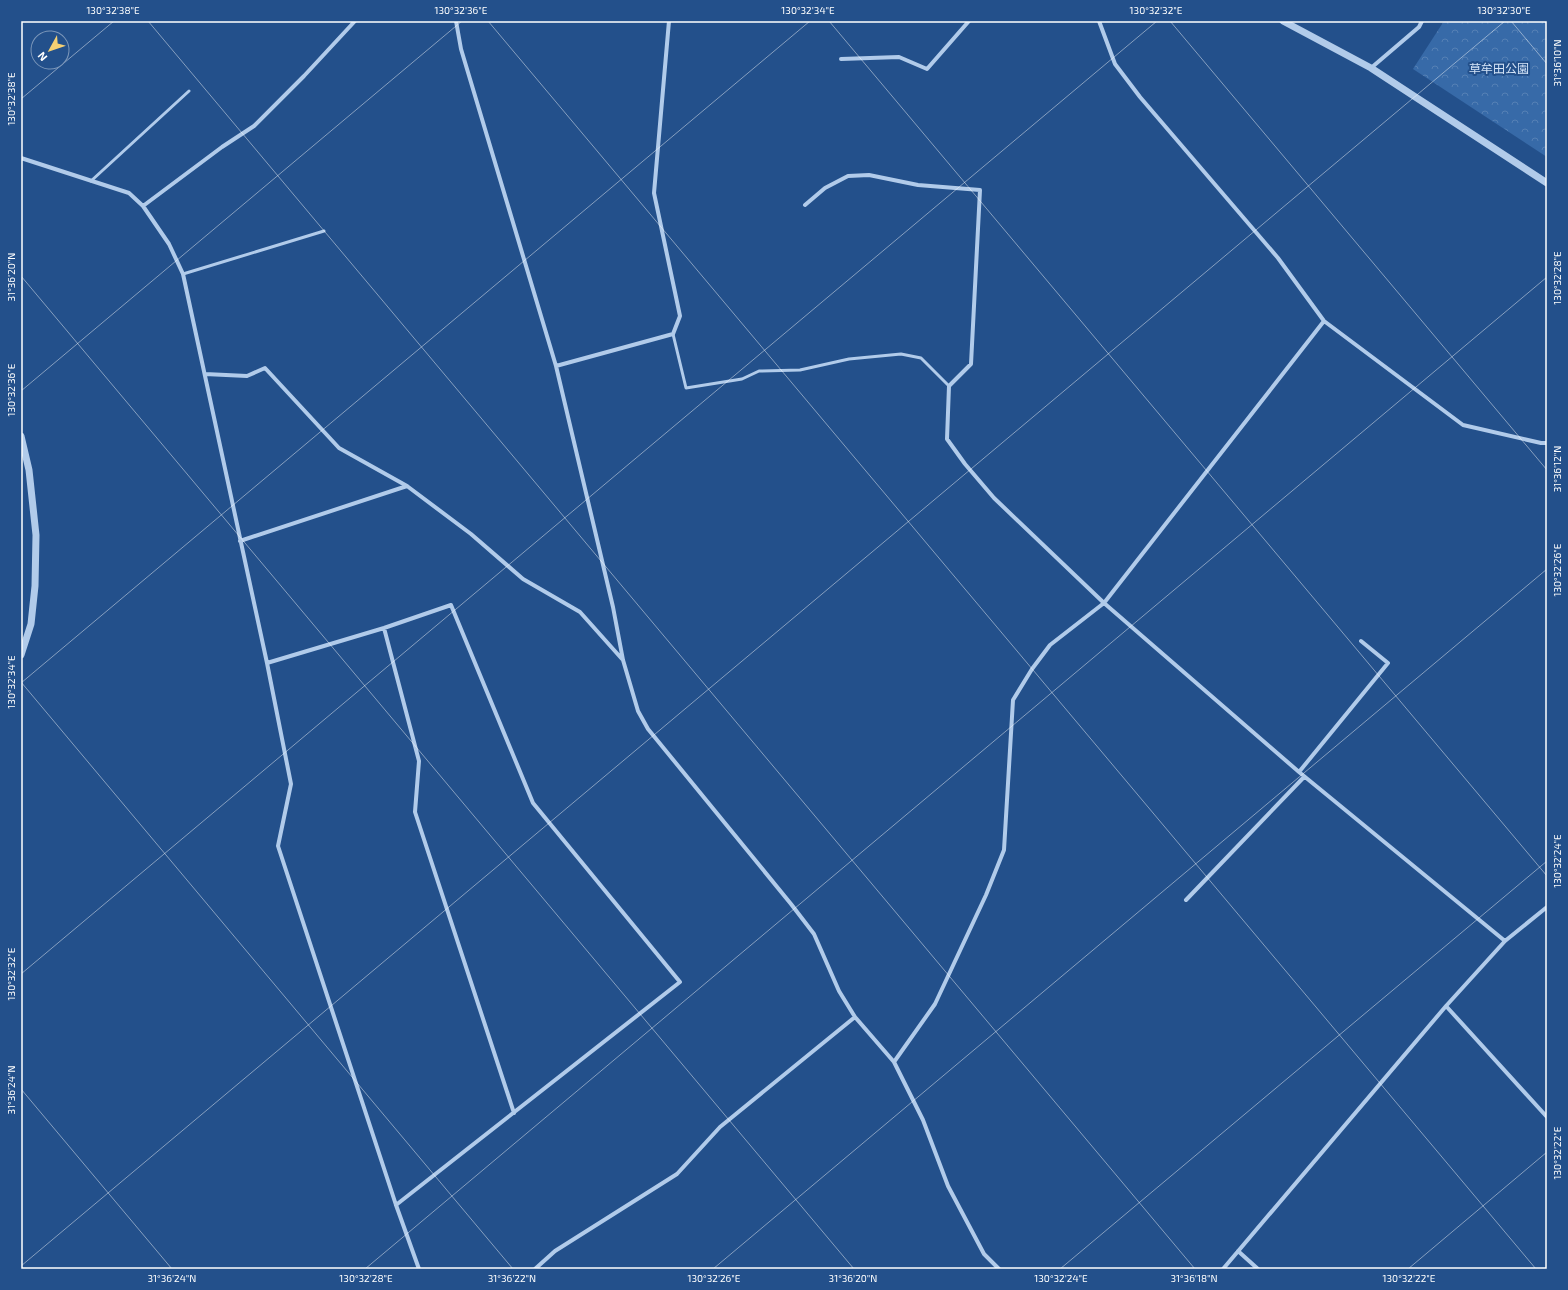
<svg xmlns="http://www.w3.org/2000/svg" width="1568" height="1290" font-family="'Exo 2','Noto Sans JP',sans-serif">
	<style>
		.park { fill: url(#park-crowns) }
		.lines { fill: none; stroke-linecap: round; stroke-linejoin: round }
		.service { stroke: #b1cbea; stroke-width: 3 }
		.minor { stroke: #b1cbea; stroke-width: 4 }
		.tertiary { stroke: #b1cbea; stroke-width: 7 }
		.ticks { fill: none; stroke: #fff; stroke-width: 1; stroke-opacity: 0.45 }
		.labels { text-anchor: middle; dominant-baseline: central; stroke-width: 4; stroke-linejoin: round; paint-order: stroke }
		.park-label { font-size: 12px; fill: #d5e5f8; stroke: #23508b }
		.neatline { fill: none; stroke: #fff; stroke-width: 1.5 }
		.ticks-label { font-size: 10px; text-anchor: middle; fill: #fff }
	</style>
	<defs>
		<pattern id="park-crowns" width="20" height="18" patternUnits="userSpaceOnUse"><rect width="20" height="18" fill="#376aa8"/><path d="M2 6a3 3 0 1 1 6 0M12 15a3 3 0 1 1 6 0" fill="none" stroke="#5580b5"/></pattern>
	</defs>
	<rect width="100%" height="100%" fill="#23508b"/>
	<path class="park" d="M1444,21h103v136l-134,-88z"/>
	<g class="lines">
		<path class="service" d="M91,181l98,-90
			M183,274l141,-43
			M673,334l13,54 56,-9 17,-8 41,-1 49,-11 52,-5 20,4 28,28"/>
		<path class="minor" d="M456,21l5,28 95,317 57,241 10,53 15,51 10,18 143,175 23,30 25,57 16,26 39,45 29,58 25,66 36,68 15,15
			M1099,21l16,43 25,33 138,161 46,63 139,104 78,18h6
			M841,59l58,-2 28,12 42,-48
			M1371,68l48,-41 3,-6
			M21,158l108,35 14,13 26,38 14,30 84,389 24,121 -13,62 118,359 23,64
			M805,205l20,-17 23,-12 21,-1 49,10 62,5 -9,174 -22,22 -2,53 18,25 29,34 110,105 195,169 206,169
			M143,206l79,-59 32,-21 50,-50 51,-55
			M556,366l117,-32 7,-18 -26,-123 15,-172
			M205,374l42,2 18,-8 74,80 68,38 64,48 52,45 57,33 42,47
			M240,541l167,-55
			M384,628l35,133 -4,51 99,301
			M267,663l117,-35 67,-23 82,198 147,179 -284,223
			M1299,772l89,-109 -27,-22
			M1186,900l118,-123
			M1446,1006l101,111
			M894,1062l41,-58 51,-109 18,-45 9,-150 19,-31 18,-24 54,-42 220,-282
			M1238,1251l20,18
			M535,1269l20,-18 122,-77 43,-47 135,-110
			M1223,1269l223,-263 59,-65 42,-34"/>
		<path class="tertiary" d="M1283,21l88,47 176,115
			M21,436l8,34 7,65 -1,51 -4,38 -10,31"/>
	</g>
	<path class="ticks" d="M148,21l1047,1248M488,21l1048,1248M829,21l718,855M1170,21l377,449M1511,21l36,43M21,99l93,-78M21,276l833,993M21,391l441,-370M21,682l492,587M21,683l789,-662M21,974l1136,-953M21,1089l151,180M21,1266l1484,-1245M365,1269l1182,-992M713,1269l834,-700M1060,1269l487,-408M1408,1269l139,-117"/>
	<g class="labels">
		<g class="park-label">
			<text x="1499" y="68">草牟田公園</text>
		</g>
	</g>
	<rect width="1568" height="1290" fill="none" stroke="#23508b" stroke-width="44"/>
	<g transform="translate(50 50) rotate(230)"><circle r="19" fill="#23508b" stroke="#7b96b9"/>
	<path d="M0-3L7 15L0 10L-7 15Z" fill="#f5d073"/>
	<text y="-6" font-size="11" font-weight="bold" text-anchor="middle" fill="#ffffff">N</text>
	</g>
	<rect x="22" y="22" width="1524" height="1246" class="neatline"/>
	<g class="ticks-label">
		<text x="113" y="14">130°32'38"E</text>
		<text x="461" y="14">130°32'36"E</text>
		<text x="808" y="14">130°32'34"E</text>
		<text x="1156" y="14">130°32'32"E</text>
		<text x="1504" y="14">130°32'30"E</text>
		<text transform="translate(1557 63) rotate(-90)" y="4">31°36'10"N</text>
		<text transform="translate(11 99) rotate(-90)" y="4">130°32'38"E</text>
		<text transform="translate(11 277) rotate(-90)" y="4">31°36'20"N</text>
		<text transform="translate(1557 278) rotate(-90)" y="4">130°32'28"E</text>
		<text transform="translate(11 390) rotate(-90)" y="4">130°32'36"E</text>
		<text transform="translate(1557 469) rotate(-90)" y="4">31°36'12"N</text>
		<text transform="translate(1557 570) rotate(-90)" y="4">130°32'26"E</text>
		<text transform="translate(11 682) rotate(-90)" y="4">130°32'34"E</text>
		<text transform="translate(1557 861) rotate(-90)" y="4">130°32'24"E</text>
		<text transform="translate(11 974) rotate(-90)" y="4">130°32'32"E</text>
		<text transform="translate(11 1090) rotate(-90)" y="4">31°36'24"N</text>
		<text transform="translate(1557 1153) rotate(-90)" y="4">130°32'22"E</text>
		<text x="172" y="1282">31°36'24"N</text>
		<text x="366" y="1282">130°32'28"E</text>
		<text x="512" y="1282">31°36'22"N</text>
		<text x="714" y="1282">130°32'26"E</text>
		<text x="853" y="1282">31°36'20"N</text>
		<text x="1061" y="1282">130°32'24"E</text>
		<text x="1194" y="1282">31°36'18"N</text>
		<text x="1409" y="1282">130°32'22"E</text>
	</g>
</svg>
